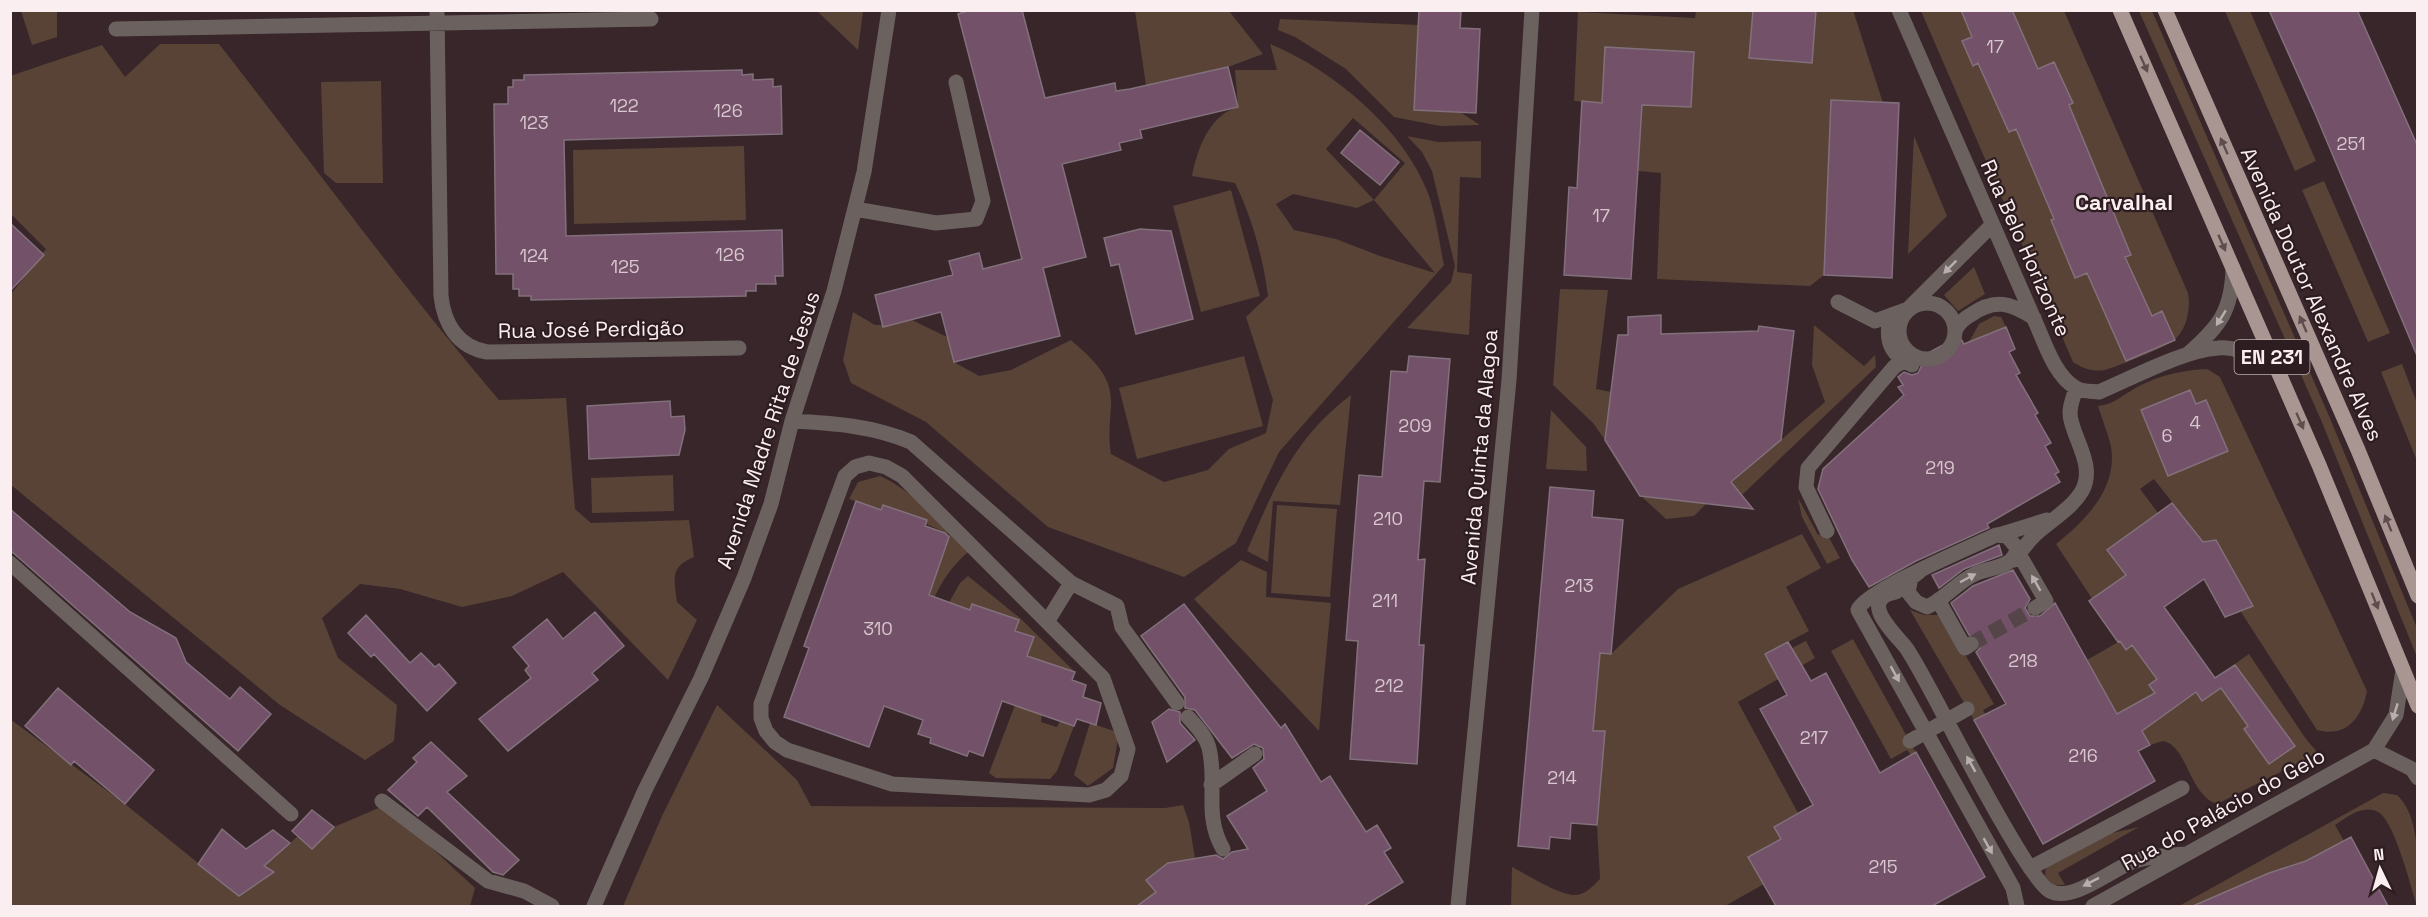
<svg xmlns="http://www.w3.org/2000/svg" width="2428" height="917" font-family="'Space Grotesk',sans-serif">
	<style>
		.green { fill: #584336; fill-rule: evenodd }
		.building { fill: #735168; stroke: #82717c; stroke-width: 1.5 }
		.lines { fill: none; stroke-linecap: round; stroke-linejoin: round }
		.minor-tunnel { stroke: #554448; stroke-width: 15; stroke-dasharray: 15 8; stroke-linecap: butt }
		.minor { stroke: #6b6260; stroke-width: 15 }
		.major { stroke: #a99693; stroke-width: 15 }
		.oneway { fill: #5f4d4e }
		.oneway2 { fill: #baafaf }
		.labels { text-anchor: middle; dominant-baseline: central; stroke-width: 4.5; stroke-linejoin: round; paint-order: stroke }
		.number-label { font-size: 18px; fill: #d8c7ce }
		.shield { fill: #2d1d20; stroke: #bcafb2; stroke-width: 1.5 }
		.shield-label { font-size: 20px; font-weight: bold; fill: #faeef0 }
		.street-label { font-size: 21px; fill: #faeef0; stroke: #2d1d20 }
		.neighbourhood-label { font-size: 22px; font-weight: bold; fill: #faeef0; stroke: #2d1d20 }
	</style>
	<rect width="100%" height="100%" fill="#38262a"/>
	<path class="green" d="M1853,10l30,93 -52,-3 -7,175 -14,11 -153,-7 4,-106 -23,-2 4,-66 49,2 3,-55 -89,-5 -3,56 -28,-2 4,-89 117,6 1,-7h57l-3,46 62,6 4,-52z
		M21,11h36v26l-25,8z
		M817,11h46l-5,39z
		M1135,11h94l34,43 -35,13 -82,18z
		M1921,11h143l124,282c3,14 -1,37 -14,47 -10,8 -56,26 -69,30 -12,2 -21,-1 -32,-8z
		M2139,11h13l177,405 88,212v29l-96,-237z
		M2225,11h25l66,150 -21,10z
		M1280,19l139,6 41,87 20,13 -40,1 -46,-9 -48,-48 -51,-32 -17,-7z
		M160,44h59c93,119 182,241 280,356l67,-2 9,111 16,14 98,-3 5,37c-24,10 -20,21 -17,45l20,18 -29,60 -105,-108 -51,24 -50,11 -62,-18 -40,-5 -38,34 16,40 59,47 -3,36 -29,19 -85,-55 -269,-220v-191l35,-45 -35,-35 -1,-138 92,-31 23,32z
		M1270,44c62,25 134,85 158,149 8,22 11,48 16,72l-165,187 -43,91 -52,34 -136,-50 -122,-105 -75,-39 -8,-23 10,-48 22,13h17l20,-5 35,17 7,25 25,14 32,-6 60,-30c21,19 42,35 40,66 -1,17 -3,31 0,48l53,28 44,-12 21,-21 37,-16 7,-33 -27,-83 22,-21c-5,-39 -16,-78 -33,-113l-43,-7c5,-26 17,-61 46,-69l-3,-37h42zM1353,118l52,45 -31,37 -48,-51zM1293,194l64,14 17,-8 61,73 -55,-17 -44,-17 -42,-9 -18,-26z
		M381,81l2,102h-47l-12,-10 -3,-91z
		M1407,136l31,6 43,-1v37l-21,-1 -3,95 15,2 -3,61 -62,-7 44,-46 4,-16 -23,-95 -10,-19z
		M1914,136l33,80 -39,38z
		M744,146l2,74 -172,4 -1,-74z
		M2324,181l66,152 -22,9 -66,-152z
		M1231,190l29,106 -59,16 -28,-106z
		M1974,267l11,27 -27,17 -14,-16z
		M1560,289l48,1 -12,99 15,3 -6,48 -12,-17 -40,-38z
		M1994,316l7,1 5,10 -37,15 10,-18z
		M1814,325l50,41 11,-11 1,12 -134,128 -11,-12 94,-81 -13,-37z
		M1244,356l19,70 -126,33 -18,-71z
		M2402,364l15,39v58l-36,-89z
		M2207,369l13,8 147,314c-5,27 -21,47 -50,39l-76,-118 12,-6 -37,-66 -13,2 -49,-63 -14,10 28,37 -7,53 14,21 -22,16 -13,16 28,-20 47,66 34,-24 57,85 12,14 -101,51c-28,-9 -30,-59 -54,-63l-13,4 -33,-31 -30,-54 33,-19 -64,-97c29,-23 62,-56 55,-97 -3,-14 -9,-28 -13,-41 17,-2 26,-12 41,-20 22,-11 44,-16 68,-17z
		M1351,395l-11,110 -67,-4 -5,61 -21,-11c27,-63 47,-113 104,-156z
		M1551,410l35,37 1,24 -41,-2z
		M673,475l1,36 -82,2 -1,-35z
		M880,476c35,15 61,50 88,76 -24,21 -34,43 -44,73l2,-20 23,-71 -66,-29 -2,5 -32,-11 9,-17z
		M1640,495l66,9 -12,12 -28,3z
		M1798,498l20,37 8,-3 14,26 -13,6 -25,-47z
		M1277,505l60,4 -7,88 -59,-4z
		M1802,534l19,34 -35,19 23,44 -44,23 31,2 -4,-8 14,-7 9,17 -77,44 60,111 -24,14 7,12 -32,18 15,27 -39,22h-214l1,-39c14,7 50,30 65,28 10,-2 16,-9 23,-16l-3,-54 7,-94h-11l4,-43 -23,-3 2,-34 35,3 67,-65z
		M1241,560l26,12 -1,25 65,6 -12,128 -125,-132z
		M968,576l52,42 55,54 -21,-7 -29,-2 9,-26 -19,-6 3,-12 -46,-15 -2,6 -10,-4 -10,29 -8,-20 18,-32z
		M1910,610l14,5h18l52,89 -11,6 2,4 -11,6z
		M1853,639l63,114 -5,2 -4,-5 -16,9 -60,-108z
		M717,705l80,75 14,26 354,2 18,-3 6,17 14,84h-580l39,-90z
		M1015,705l27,9 -1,8 16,5 3,-6 14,5 -17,45 -7,8 -54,-1 -7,-5z
		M10,719l115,85 114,92 35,-24 -10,-6 34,-30 14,12 22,-21 47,-20 39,30 55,51 -5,18h-459z
		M1090,723l24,8 4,8 -5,29 -25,18 -14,-11z
		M2383,793l14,2c26,24 20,79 20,111 -6,-19 -23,-86 -39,-94 -15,-8 -31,5 -43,13l9,16 -38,20 -37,12 -70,33h-20z
		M2139,827l-81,46 7,12h-12l-8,-9 1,-11 62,-31z"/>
	<path class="building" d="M970,10h52l23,88 70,-15 1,8 14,-2 98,-22 10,40 -98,23 2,8 -23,5 2,7 -59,14 24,93 -43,11 17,68 -106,26 -13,-50 -58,15 -8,-32 78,-20 -4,-14 30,-8 4,16 39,-10 -64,-245z
		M1419,10h42l-1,18 20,1 -4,84 -62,-3z
		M1753,10h63l-4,53 -63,-5z
		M1961,10h51l26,59 16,-7 19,41 -4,2 62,150 -6,2 27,59 10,-5 13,29 -49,21 -39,-88 -12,5 -24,-58 3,-1 -38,-90 -7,3 -31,-69 -5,3 -11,-25 10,-4z
		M2269,10h88l61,137v211l-103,-245z
		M1605,47l89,5 -3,55 -49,-2 -11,174 -67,-4 5,-88 8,1 5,-87 20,2z
		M742,70v5l11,-1v6l20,-1v8l8,-1 1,48 -218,6 2,96 216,-6 1,46h-8l1,8h-20v7h-10v5l-215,4v-4h-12v-7h-6v-15h-17l-2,-170h14v-17h5v-7h11v-5z
		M1831,100l68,3 -7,175 -68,-3z
		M1360,130l39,32 -19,23 -39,-32z
		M10,223l34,32 -34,36z
		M1140,229l31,2 22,88 -57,15 -17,-70 -8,2 -7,-28z
		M1661,315v19l97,-3 1,-5 35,5 -13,109 -50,42 22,27 -113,-13 -35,-56 13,-105h10v-18z
		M2006,327l9,22 -6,3 11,21 -4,2 22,38 -3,2 16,28 -6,3 14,26 -4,2 5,8 -73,42 2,4 -73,33 -47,26 -17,-27 -34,-71 5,-20 81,-74 -6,-8 5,-2 -5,-8 6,-5 8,3 6,-2 4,-8 -1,-8 31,-17 9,-1 3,5z
		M1409,356l41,3 -10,123 -16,-1 -6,79 7,-1 -6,86h5l-7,119 -67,-5 8,-118 -12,-1 13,-165 23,2 9,-106 16,1z
		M2190,390l6,14 10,-4 22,51 -60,25 -27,-66z
		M670,401l1,16 13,-1 1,14 -6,25 -90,4 -2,-53z
		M1550,487l44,4 -2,26 31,3 -12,134 -11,-1 -7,78h12l-8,94 -26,-2 -1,16 -20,-2 -1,12 -31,-3z
		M856,501l25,9 2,-5 44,15 -2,6 20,7 4,4 -20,58 41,15 2,-6 47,16 -4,11 19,6 -7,19 48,16 -3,8 14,5 -3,12 18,6 -5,22 -19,-6 -3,7 -72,-25 -19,55 -14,-5 -2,5 -37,-13 1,-5 -13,-4 5,-14 -39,-14 -15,41 -85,-30 25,-69 -5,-2z
		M2172,503l31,39 13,-2 37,66 -28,11 -21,-38 -40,28 51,71 20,-13 60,81 -26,18 -25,-35 4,-3 -27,-38 -19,13 -6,-9 -54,39 8,14 -12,6 17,30 -112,63 -69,-124 32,-16 -30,-52 4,-4 -1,-9 -10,-4 -18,-32 22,-17 40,-16 17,29 -5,9 5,8h10l15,-13 62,111 38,-21 -6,-8 8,-6 -25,-34 -6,5 -6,-9 -2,1 -29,-41 37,-26 -19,-25z
		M10,509l120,103 46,26 10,24 44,37 10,-12 31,27 -33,37 -228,-201z
		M1999,545l3,10 -38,14 -25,19 -7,-13z
		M1184,604l97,124 4,-4 36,58 9,-6 36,56 11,-7 14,23 -7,4 19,30 -39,24h-227l19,-14 -10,-12 22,-17 48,-8 7,4 9,-7 16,-3 -21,-33 40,-25 -14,-23 11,-9 -1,-11 -9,-4 -22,14 -37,-48 -10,-2v-11l-44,-61z
		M595,612l29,34 -32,27 6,7 -90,71 -29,-32 52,-41 -6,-8 4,-4 -16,-19 34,-28 16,20z
		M366,615l44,48 11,-10 14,14 4,-3 17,19 -29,28 -53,-57 -3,3 -23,-24z
		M1788,642l23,39 15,-8 54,100 36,-21 69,125 -53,29h-156l-28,-49 33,-18 -7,-12 39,-22 -53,-96 27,-14 -22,-41z
		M58,688l96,82 -29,34 -51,-43 -3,4 -46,-39z
		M1169,709l11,3v11l15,17 -28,22 -15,-40z
		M431,742l36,34 -20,16 72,68 -16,15 -10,-3 -66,-65 -9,9 -30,-26 29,-28 -4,-4z
		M312,810l22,17 -22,22 -20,-18z
		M222,829l24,20 27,-19 17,13 -26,23 10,6 -35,24 -41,-32z
		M2351,837l37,69h-195l76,-33 37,-12z"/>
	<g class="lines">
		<path class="minor-tunnel" d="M1971,644l64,-36"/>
		<path class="minor" d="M437,10l4,286c3,28 17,51 46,56l252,-4
			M1899,10l135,309c10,21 20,57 42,69 7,4 16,3 23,4 33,-14 85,-42 119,-44 18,-2 41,10 58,17
			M116,29l535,-10
			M855,209l81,14 40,-4 7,-18 -27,-119
			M1838,302l37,19 33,-12 84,-84
			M1899 331a28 28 0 1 1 56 0a28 28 0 1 1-56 0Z
			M1899,314l-10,10c-3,20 4,32 23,41
			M1955,331c3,-8 10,-13 17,-17 23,-16 39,-11 62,4
			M2188,354c31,-27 44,-43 45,-86
			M792,421c41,2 81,5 119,21l160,141 46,23 5,21 55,76
			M869,463l17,4 16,9 201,202 25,71 -7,27 -15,14 -17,5 -197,-11 -105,-34 -12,-8 -9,-11 -5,-13v-14l84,-228 10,-9z
			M1827,531l-21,-44 2,-19 86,-101 18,-12
			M1999,535l48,-15
			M2019,554l27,47 -11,7
			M2014,560c7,-9 15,-20 24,-28 15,-13 34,-24 44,-41 13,-24 -6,-48 -11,-71 -3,-11 2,-21 5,-32
			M10,563l281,251
			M1919,572l-8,6 -3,14 8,10 11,5c18,-8 30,-25 48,-33 15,-7 40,-6 42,-26l-10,-12 -11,-1c-23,11 -133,57 -138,75l155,278 4,18
			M1896,592c-41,8 2,44 11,57 9,14 17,29 25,44 17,31 96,187 118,198 21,12 61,-21 82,-29 17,-7 37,-6 54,-8
			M1938,600l27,48 6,-4
			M1047,622l24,-39
			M1188,717c8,9 18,19 21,31 9,36 -6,66 14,101
			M1910,741l57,-32
			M2374,750l38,19 6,9
			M1211,785l44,-31
			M382,801l106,80 36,10 28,15
			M2030,868l152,-80
			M594,906l51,-116 56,-112 43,-100 27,-74 21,-83 42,-130 30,-119 25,-162
			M1458,906l51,-526 23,-370
			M2093,906l281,-156 22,-35 7,-45"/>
		<path class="major" d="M2120,10l199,455 99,241
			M2165,10l193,440 60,146"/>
	</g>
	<defs><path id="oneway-solid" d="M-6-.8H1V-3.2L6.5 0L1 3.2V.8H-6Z" transform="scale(1.5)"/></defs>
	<g class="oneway">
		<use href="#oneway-solid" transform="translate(2144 64) rotate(66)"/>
		<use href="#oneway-solid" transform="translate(2224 146) rotate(-114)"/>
		<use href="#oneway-solid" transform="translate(2222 243) rotate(66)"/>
		<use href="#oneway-solid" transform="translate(2303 324) rotate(-114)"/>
		<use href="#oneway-solid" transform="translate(2300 421) rotate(66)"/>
		<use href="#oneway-solid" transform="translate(2388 523) rotate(-112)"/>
		<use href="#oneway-solid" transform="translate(2375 601) rotate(68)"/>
	</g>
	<g class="oneway2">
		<use href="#oneway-solid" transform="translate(1950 267) rotate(135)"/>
		<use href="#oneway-solid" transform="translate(2221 318) rotate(122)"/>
		<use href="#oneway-solid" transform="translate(1968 578) rotate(-28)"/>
		<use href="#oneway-solid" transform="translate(2036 583) rotate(-120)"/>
		<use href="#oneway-solid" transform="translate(1895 674) rotate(61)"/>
		<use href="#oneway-solid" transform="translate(2395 712) rotate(107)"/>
		<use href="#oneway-solid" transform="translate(1971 764) rotate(-119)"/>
		<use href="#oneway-solid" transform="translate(1988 846) rotate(61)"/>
		<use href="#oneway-solid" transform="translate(2091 882) rotate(153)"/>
	</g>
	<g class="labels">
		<g class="number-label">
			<text x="1995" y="46">17</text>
			<text x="624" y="105">122</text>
			<text x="728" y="110">126</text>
			<text x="534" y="122">123</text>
			<text x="2351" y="143">251</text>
			<text x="1601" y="215">17</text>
			<text x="730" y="254">126</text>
			<text x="534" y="255">124</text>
			<text x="625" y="266">125</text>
			<text x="2195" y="422">4</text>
			<text x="1415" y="425">209</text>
			<text x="2167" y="435">6</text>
			<text x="1940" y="467">219</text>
			<text x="1388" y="518">210</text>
			<text x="1579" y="585">213</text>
			<text x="1385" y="600">211</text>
			<text x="878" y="628">310</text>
			<text x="2023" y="660">218</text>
			<text x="1389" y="685">212</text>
			<text x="1814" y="737">217</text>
			<text x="2083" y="755">216</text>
			<text x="1562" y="777">214</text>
			<text x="1883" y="866">215</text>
		</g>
		<rect class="shield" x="2234.5" y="340" width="75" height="34" rx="4.5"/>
		<g class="shield-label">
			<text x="2272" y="357">EN 231</text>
		</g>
		<g class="street-label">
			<text transform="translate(2026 248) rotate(66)">Rua Belo Horizonte</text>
			<text transform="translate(2312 294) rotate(66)">Avenida Doutor Alexandre Alves</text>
			<text transform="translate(591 329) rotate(-1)">Rua José Perdigão</text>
			<text transform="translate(768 430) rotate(-72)">Avenida Madre Rita de Jesus</text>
			<text transform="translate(1479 457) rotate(-85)">Avenida Quinta da Alagoa</text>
			<text transform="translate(2223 809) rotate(-29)">Rua do Palácio do Gelo</text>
		</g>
		<g class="neighbourhood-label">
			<text x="2124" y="202">Carvalhal</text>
		</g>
	</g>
	<rect width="2428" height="917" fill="none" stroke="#faeef0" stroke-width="24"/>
	<g transform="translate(2380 869) rotate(355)" stroke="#2d1d20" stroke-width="4.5" paint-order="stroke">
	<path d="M0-4.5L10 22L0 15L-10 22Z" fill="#faeef0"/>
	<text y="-9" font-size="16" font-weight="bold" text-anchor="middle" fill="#faeef0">N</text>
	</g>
</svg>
